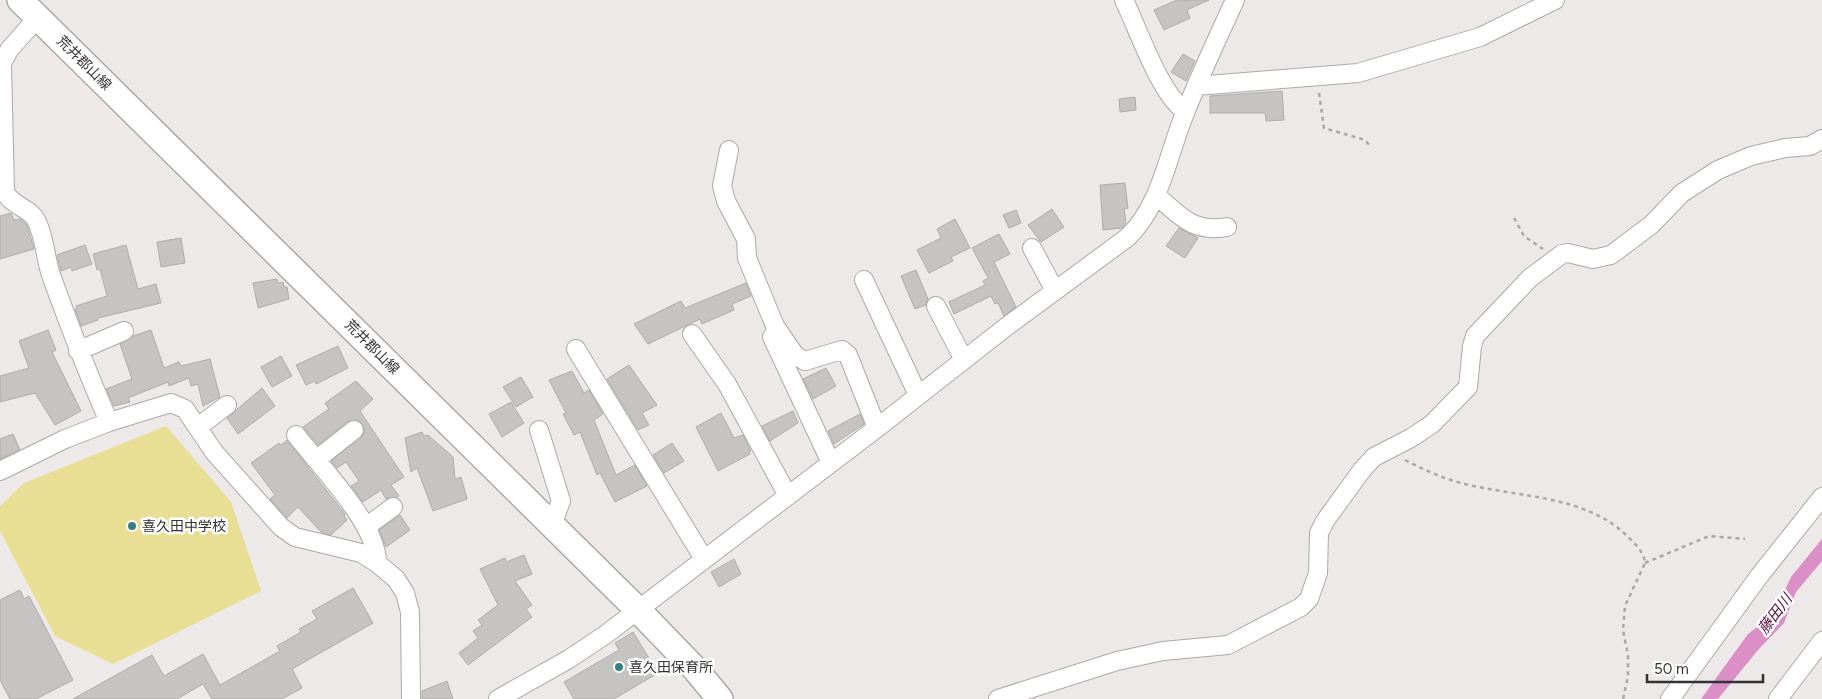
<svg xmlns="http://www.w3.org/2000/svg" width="1822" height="699" font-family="Figtree,'Noto Sans JP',sans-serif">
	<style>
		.green { fill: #e8de94 }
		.water { fill: #db8fc7 }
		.building { fill: #c6c4c2; stroke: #afadaa }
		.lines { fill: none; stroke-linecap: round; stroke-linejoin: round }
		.street-casing { stroke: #aca9a8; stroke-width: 20 }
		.secondary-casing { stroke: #aca9a8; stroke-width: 28 }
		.path { stroke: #aba7a7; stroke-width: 2.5; stroke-dasharray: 4 4; stroke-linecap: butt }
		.street { stroke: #fff; stroke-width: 18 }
		.secondary { stroke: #fff; stroke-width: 25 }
		.poi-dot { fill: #398181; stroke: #fff; stroke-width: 2 }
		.labels { text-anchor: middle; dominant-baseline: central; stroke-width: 5; stroke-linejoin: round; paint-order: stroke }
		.street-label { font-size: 14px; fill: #333131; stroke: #fff }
		.poi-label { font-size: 14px; fill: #333131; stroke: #fff; text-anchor: start }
		.water-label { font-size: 15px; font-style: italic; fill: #561349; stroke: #fff }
	</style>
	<rect width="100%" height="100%" fill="#ede9e8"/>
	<path class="green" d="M166,426l65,76 30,89 -148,73 -58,-28 -55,-105v-25l24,-23z"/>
	<path class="water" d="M1822,539v22l-26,31 -12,31 -26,27 -40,49h-17l47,-65 25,-19 18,-38z"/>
	<path class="building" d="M1177,0h32l-22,10 3,8 -26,12 -10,-20z
		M1183,54l12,7 -9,20 -15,-9z
		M1282,91l2,29 -18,1 -1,-8h-55v-17z
		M1135,97l1,13 -16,2 -1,-13z
		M1125,183l3,25 -4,1 2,14 -4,5 -19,2 -3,-45z
		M1052,209l12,18 -23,15 -13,-17z
		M1016,210l5,13 -12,5 -6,-13z
		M11,213l3,7 6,-1 7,6 7,24 -34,10v-43z
		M955,219l15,29 -19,9 2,4 -24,12 -12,-23 24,-12 -4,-9z
		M1179,228l19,10 -13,20 -19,-12z
		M999,234l11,20 -16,8 22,45 -12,9 -6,-13 -3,1 -4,-8 -37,18 -5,-12 36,-17 -2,-4 5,-3 -16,-30z
		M181,238l4,25 -24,4 -4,-25z
		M85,245l7,19 -20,7 -1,-4 -10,4 -4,-16z
		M126,245l12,44 18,-5 5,19 -63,15v2l-17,6 -6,-17h2l-1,-3 31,-10 -7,-27 -3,1 -4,-16z
		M916,270l12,29 -2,6 -11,4 -14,-33z
		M277,279l1,4 5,-1 1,5h3l2,12 -31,9 -5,-25z
		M746,283l5,13 -19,8 2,6 -32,14 -2,-5 -52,25 -14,-20 47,-23 4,7z
		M48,330l8,20 -4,2 29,59 -26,14 -20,-32 -35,9v-26l29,-8 -10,-27z
		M151,330l13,38 15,-6 2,4 29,-7 10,38 -17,9 -5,-22 -7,2 -2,-8 -20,8 -1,-4 -40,16 2,4 -16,4 -8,-17 26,-10 -12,-35 13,-8z
		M338,346l10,22 -32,16 -1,-3 -9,4 -10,-20z
		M281,356l11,20 -20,11 -11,-20z
		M629,365l28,40 -15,8 7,12 -11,5 -31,-51z
		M826,368l10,18 -23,13 -10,-20z
		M572,371l12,22 5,-3 14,24 -9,6 22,55 19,-10 12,21 -32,16 -15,-29 -3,2 -17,-43 -6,3 -11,-21 3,-1 -17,-33z
		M521,377l12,20 -17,10 -13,-20z
		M356,381l17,18 -13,12 44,66 -13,8 8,11 -2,1 -11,2 -5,-9 -18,12 -12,-16 8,-5 -13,-19 -9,6 -6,-7 33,-27v-6l-6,-8 -11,2 -29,23 -15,-18 26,-18 -4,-6z
		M262,388l13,18 -37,28 -11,-16z
		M511,402l13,21 -22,14 -13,-23z
		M793,411l5,12 -28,18 -8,-15z
		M721,413l13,25 9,-3 8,16 -2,1 1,2 -32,17 -22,-44z
		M860,414l4,10 -30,20 -6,-13z
		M422,432l2,4 4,-1 25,22 2,22 6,-2 6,22 -34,12 -16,-43 -6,4 -6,-34z
		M13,434l7,16 -20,9v-20z
		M287,440l58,74 -1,2 3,4 -16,15 -10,-3 -23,-25 -11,11 -17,-19 5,-4 -24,-32 28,-20 2,2z
		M672,443l12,18 -20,12 -11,-18z
		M400,515l10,15 -24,17 -7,-17z
		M524,555l8,19 -17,7 17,24 -6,4 6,8 -64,48 -9,-12 19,-15 -5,-7 9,-6 -4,-5 20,-15 -18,-36 25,-11 1,4z
		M734,559l7,15 -22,13 -8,-15z
		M353,588l20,35 -81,46 10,19 -20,11h-70l-9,-15 -26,15h-104l79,-44 12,21 39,-22 17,31 60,-34 -3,-5 24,-14 -2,-3 18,-10 -5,-8z
		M20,590l4,9 5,-3 44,84 -37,19h-26l-10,-19v-80z
		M633,632l25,41 -44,26h-40l-10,-17 55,-32 -4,-7z
		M447,681l6,18h-31v-8z"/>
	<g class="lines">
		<g class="street-casing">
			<path id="street" d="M1124,0c14,29 36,94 61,111
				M38,17l-29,33 -7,13 3,129c8,15 25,16 31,28 9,16 9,38 15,55 18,50 37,99 58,147
				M1196,86l162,-13 122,-36 75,-37
				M729,150l-7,36 4,15 20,38 1,19 28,68 20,29 10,6 37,-11 6,5 29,73
				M1156,195c24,21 37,38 71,32
				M1032,248l23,43
				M864,280l54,115
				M936,306l28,54
				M692,334l35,50 61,112
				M772,337l59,126
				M576,349l128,210
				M78,351l46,-20
				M198,427l29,-22
				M539,430l22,71 -9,24
				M296,435c23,30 82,90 81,128
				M316,460l38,-30
				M0,471l65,-32 44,-17 62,-19 14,6 29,43 67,75 14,10 66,16 16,10 19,16 9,14 5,19 1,87
				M366,527l27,-20
				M498,699l71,-40 36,-24 272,-207 129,-101 122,-90c33,-32 40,-83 57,-124 15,-38 33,-76 50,-113
				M998,699l119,-38 46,-10 65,-6 73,-38 8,-8 9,-26 1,-40 6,-12 37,-51 12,-13 37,-19 21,-14 36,-37 4,-41 3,-10 55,-58 32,-24 6,-1 25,6 18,-4 40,-30 31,-32 36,-23 33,-14 34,-8 25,-2 12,-7
				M1670,699l90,-124 62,-78
				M1778,699l44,-58"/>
		</g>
		<g class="secondary-casing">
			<path id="secondary" d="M20,0l617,609 58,60 25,30"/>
		</g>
		<path class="path" d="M1319,93l5,35 41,12 5,6
			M1514,218l10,18 19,13
			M1405,460c18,9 36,18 56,23 57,15 129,11 171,58 7,7 12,13 13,22l-20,43 -2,24 5,25v21l-5,23
			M1645,563l64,-27 36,3"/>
		<use href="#street" class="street"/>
		<use href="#secondary" class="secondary"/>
	</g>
	<g class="poi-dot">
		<circle cx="132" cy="526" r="5"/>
		<circle cx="619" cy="667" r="5"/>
	</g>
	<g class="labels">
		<g class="street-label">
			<text transform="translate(84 63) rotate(45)">荒井郡山線</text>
			<text transform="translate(372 347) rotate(45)">荒井郡山線</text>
		</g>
		<g class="poi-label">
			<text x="142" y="526">喜久田中学校</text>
			<text x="629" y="667">喜久田保育所</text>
		</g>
		<g class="water-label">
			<text transform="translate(1775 614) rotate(-53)">藤田川</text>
		</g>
	</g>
	<path d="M1647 674v8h116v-8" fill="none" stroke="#333131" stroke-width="2.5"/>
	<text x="1654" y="674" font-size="15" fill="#333131" stroke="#ffffff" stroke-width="4" paint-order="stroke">50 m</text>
</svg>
